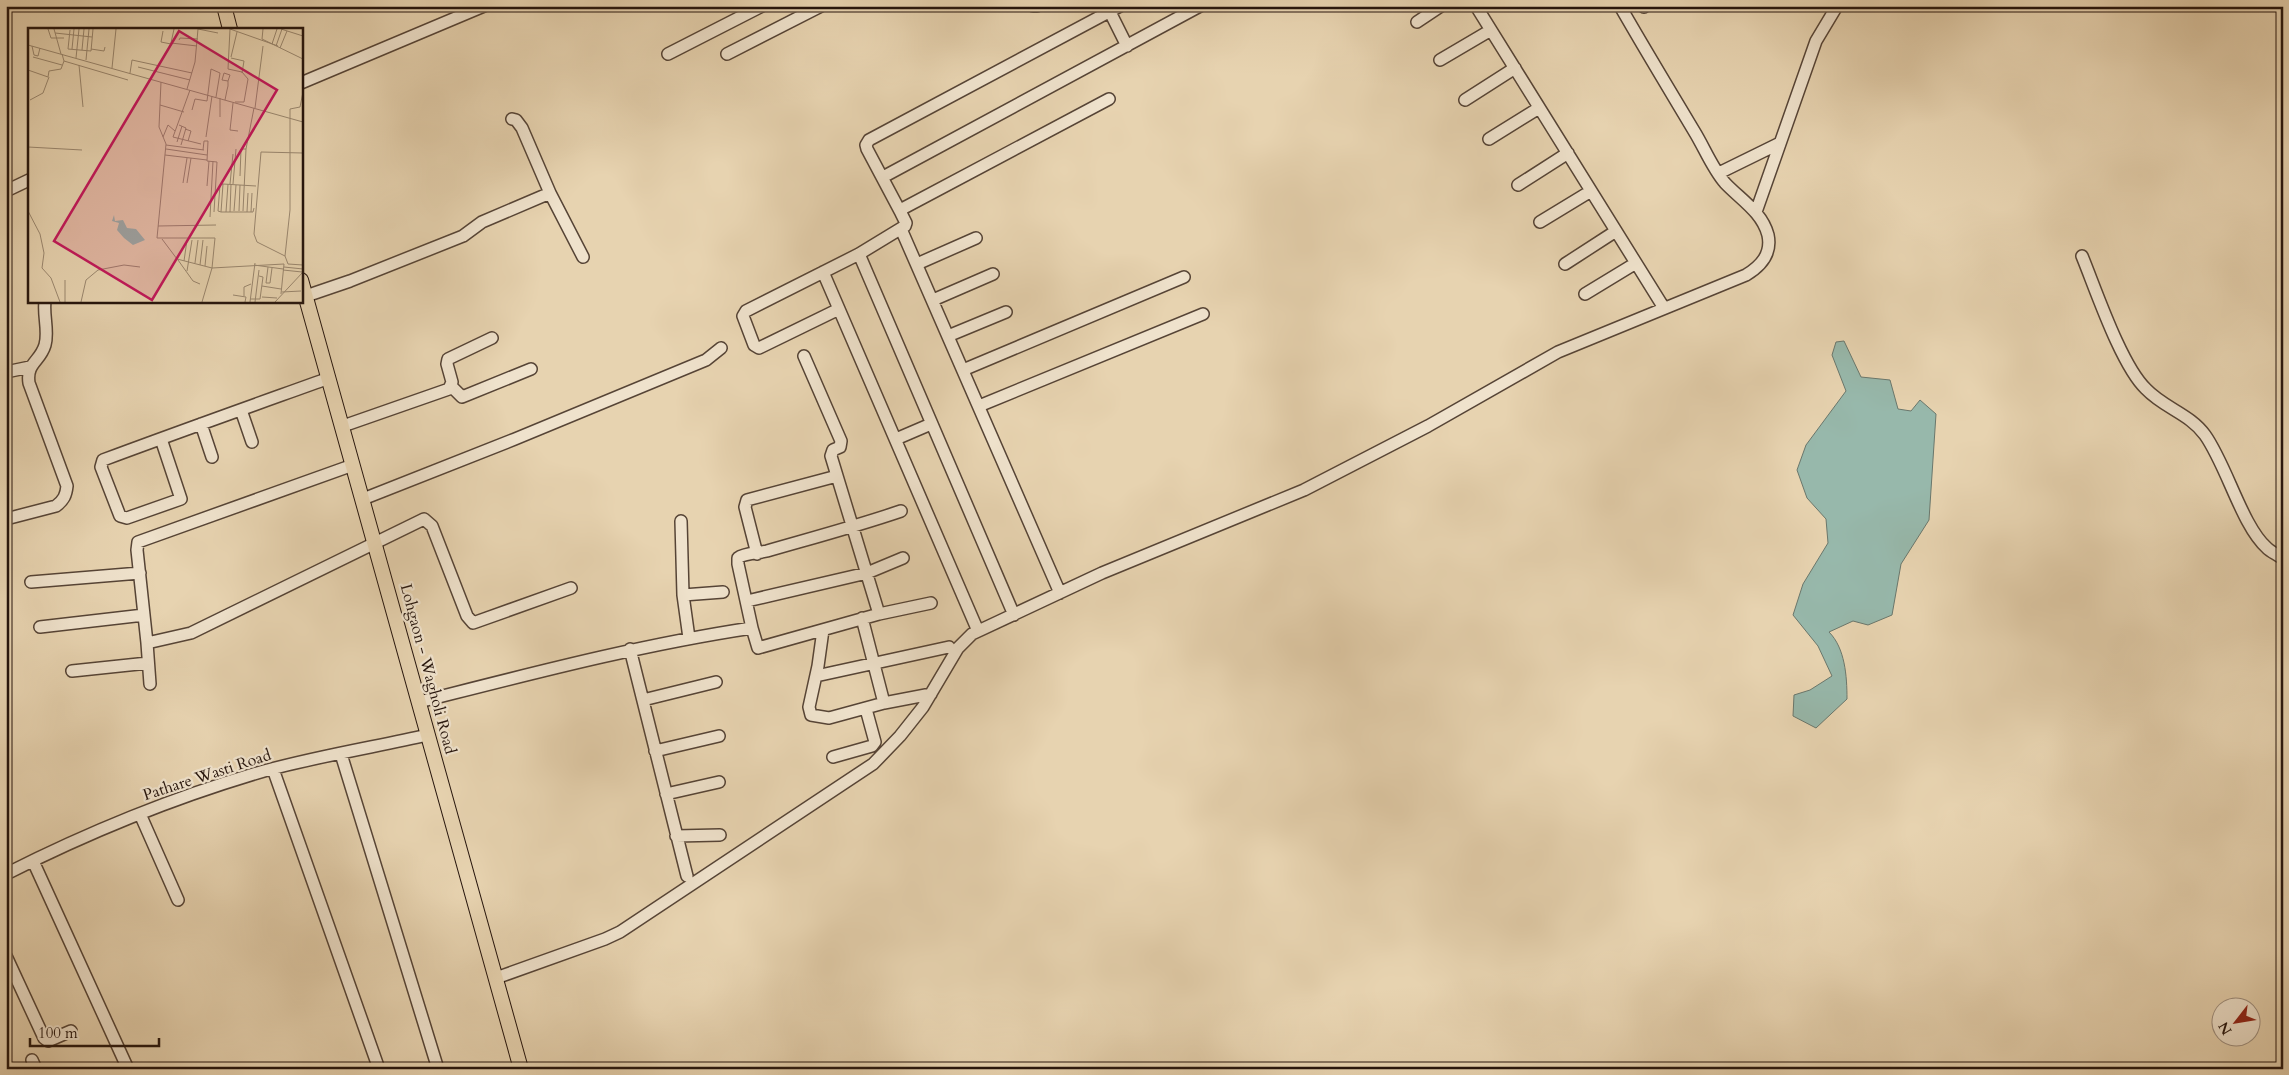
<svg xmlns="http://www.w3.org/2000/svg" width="2289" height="1075" font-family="Cardo,serif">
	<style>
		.water { fill: #97b8ab; stroke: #6a776c }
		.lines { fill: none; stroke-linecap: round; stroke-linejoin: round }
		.minor-casing { stroke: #564436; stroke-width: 14 }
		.major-casing { stroke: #26150d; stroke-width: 16 }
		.minor { stroke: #efe2cc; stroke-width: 11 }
		.major { stroke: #e7d3b0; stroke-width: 14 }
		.labels { text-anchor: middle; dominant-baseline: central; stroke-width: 4.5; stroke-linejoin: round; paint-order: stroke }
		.street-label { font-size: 16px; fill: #26150d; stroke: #efe2cc }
		.inset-road { fill: none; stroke: #9a876f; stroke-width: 1 }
		.view { fill: #c2185b; fill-opacity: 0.15; stroke: #c2185b; stroke-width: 2.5 }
		.inset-edge { fill: none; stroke: #26150d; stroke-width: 2.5 }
	</style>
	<rect width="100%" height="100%" fill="#e7d3b0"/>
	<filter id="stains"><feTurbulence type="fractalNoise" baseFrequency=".004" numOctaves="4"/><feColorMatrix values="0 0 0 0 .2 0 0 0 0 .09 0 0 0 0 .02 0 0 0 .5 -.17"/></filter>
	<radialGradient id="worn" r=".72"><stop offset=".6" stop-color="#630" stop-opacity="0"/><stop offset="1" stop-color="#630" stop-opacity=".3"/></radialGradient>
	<path class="water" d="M1844,341l17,36 29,3 8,29 13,2 9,-11 16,14 -7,106 -28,44 -9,51 -24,10 -15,-4 -24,11c16,16 18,44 18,67l-31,29 -23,-12 1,-21 16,-5 22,-14 -14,-30 -25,-31 10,-31 25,-41 -2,-24 -19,-21 -10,-28 9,-25 40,-54 -14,-36 4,-13z"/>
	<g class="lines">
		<g class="minor-casing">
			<path id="minor" d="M1033,6h4
				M1476,6l188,302
				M1644,7l1,-1
				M1110,12l17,34
				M1417,22l24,-16
				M668,54l94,-48
				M727,54l94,-48
				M1440,60l51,-30
				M301,83l183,-77
				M1465,100l50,-32
				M1489,139l50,-31
				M1719,173l59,-29
				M883,177l317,-171
				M1518,185l50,-32
				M6,191l23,-11
				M550,193l33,64
				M900,210l209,-111
				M1756,212l60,-171 21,-35
				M1540,222l51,-31
				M901,229l159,364
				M859,254l155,361
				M2082,256c14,34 39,109 64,133 18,19 44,25 59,46 22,31 37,91 62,113 4,4 11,7 16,11
				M917,264l59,-26
				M1565,264l51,-33
				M823,272l155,359
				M1585,294l51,-31
				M306,296l44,-15 113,-45 19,-14 68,-29 -28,-65 -6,-8 -4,-1
				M933,300l60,-26
				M839,309l-80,39 -5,-3 -11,-29 3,-5 113,-57 46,-28 1,-3 -5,-10 -34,-64 -1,-4 3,-5 251,-134
				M948,336l58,-24
				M963,370l221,-93
				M6,372l24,-5
				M451,386l11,11 69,-28
				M979,406l224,-92
				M241,410l11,32
				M201,424l11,33
				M343,426l106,-37 3,-7 -5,-18 1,-5 44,-21
				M161,439l20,60 -54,19 -7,-2 -19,-49 2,-7c75,-28 151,-55 226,-82
				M896,439l35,-15
				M353,465l-215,77 -1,8 10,93 44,-10 233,-114 8,7 35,90 6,7 98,-35
				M363,499l152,-60 191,-79 15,-12
				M6,519l50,-13c8,-6 10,-11 11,-20l-38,-103c-3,-20 11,-21 16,-38 4,-14 -2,-29 0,-44
				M681,521l2,74 6,43
				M757,554l-12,-47 2,-7 90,-24
				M31,582l109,-9
				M683,595l40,-3
				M747,601l120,-28 36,-15
				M879,614l52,-11
				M862,618l22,85
				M40,627l104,-12
				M752,628l-14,-64v-6c6,-5 21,-5 29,-7 45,-13 90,-25 134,-40
				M823,630l-5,36 -9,41 2,8 18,3 55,-15 47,-9
				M147,643l3,41
				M630,649l57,227
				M72,671l76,-8
				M816,676l133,-29
				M643,700l73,-18
				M419,702c111,-28 220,-57 333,-74l6,20 121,-34 -48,-158 2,-6 7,-3 1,-6 -37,-85
				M655,751l64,-15
				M341,754l97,315
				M833,757l39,-11 3,-4 -9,-33
				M273,769l106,300
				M666,794l53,-12
				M140,814l38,86
				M676,836l44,-1
				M33,861l95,208
				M6,874c83,-42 169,-77 258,-103 54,-15 110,-24 164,-36
				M6,956l38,82 4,3 23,-10
				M496,978l109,-39 15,-7 253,-168 27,-28 23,-29 35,-59 14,-14 130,-61 202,-83 124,-64 130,-74 188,-77c15,-9 26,-21 22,-40 -6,-23 -28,-36 -43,-52 -13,-15 -21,-36 -31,-52 -25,-42 -50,-83 -74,-125
				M32,1060l4,9"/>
		</g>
		<g class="major-casing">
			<path id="major" d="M224,6l6,23
				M301,280l220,789"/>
		</g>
		<use href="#minor" class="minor"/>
		<use href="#major" class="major"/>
	</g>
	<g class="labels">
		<g class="street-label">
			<text transform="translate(428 669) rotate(75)">Lohgaon - Wagholi Road</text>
			<text transform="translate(207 775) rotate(-18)">Pathare Wasti Road</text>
		</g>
	</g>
	<g transform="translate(28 28)">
		<rect width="275" height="275" fill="#e7d3b0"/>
		<path d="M86,187l1,6 8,-1 4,8 9,1 9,11 -12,5 -9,-7 -7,-8 2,-7 -7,-2z" fill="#97b8ab"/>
		<path class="inset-road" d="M20,1l3,9h13M26,1l7,25M146,1l-3,14 26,3M170,1l20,4M202,1l-2,40 14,3 6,7 -4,23h-9M202,1l48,17M235,1l-1,10 41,20M253,1l22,7M42,2l-2,19 23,2 2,-22M135,3l-2,11 10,2M27,5l37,4M151,12l1,-2 18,1M244,16l5,-15M0,17l275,77M4,18l2,9 4,1 2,-8M248,18l6,-17M252,20l7,-17M44,21l2,-20M63,21l13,2 1,-4M54,22l2,-21M34,26l2,7 64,19M5,29l29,8M203,29l6,-25M48,30l3,-29M203,30l13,3 -2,12M58,32l3,-31M51,37l4,42M110,39l52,13M84,40l4,-39M0,42l20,7 1,-6 12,-2 3,-8M102,45l2,-13 60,13M133,54l-2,45 7,17 -9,94h58l-3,30 72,-4M159,61l8,-27 3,-33M162,62l-17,47 28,7M2,72l13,-7 6,-16M197,72l2,-10 1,-4v-5l2,-6 -6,-2 -2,7 6,1M205,75l-3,27 8,1M132,77l24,7M227,80l8,-62M164,82l3,-11 12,2 4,-32 9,4 -4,24M192,89v-19M151,97l7,3 -5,17M157,101l6,2 -3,10M135,109l5,-12 7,6M178,109l6,-41M149,114l5,-16M138,117l38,5M0,119l54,3M138,121l41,6M175,122l1,-9h4l-1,20 10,1 -3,50M275,125l-42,-1 -7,82 3,8 28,14 3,8 15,1M137,127l42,5M212,148l1,-27h5M155,155l4,-25M159,155l4,-25M202,156l3,-30M205,156l3,-35M179,158l2,-25M226,180l-1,4h-32l2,-28 33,2M0,183l12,23 4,19 -2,15 9,10 9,24M206,183l2,-26M211,183l1,-26M215,183l3,-62 8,-41M193,184l-3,-1 2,-26 3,-1M198,184l2,-28M202,184l1,-28M219,184l1,-19M223,184l1,-19M182,189l3,-56M130,198l58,-1M134,211l15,20 35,9 -10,34M257,228l5,-46v-101l10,-2 3,-15M150,232l15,21 7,3M156,233l3,-21M167,235l3,-23M172,237l3,-25M226,237l29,4M177,238l2,-20M256,239l19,2M255,242l19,2M159,243l5,-31M37,252v22M238,255h4l2,-15M238,255l2,-16M234,258l19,3M254,264l19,-1M253,266l3,-30M205,267l13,2 -1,5M216,268v-9l7,-3M234,269l15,1M222,271h10l3,-22 -4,-1M53,274l5,-22 12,-10 26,-5 16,2M222,274l5,-39M227,274l4,-32M247,274l28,-30"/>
		<path class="view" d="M151,3l98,59 -125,210 -98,-59z"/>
		<rect width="275" height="275" class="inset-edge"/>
	</g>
	<rect width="2289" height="1075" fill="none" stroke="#e7d3b0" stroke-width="25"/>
	<rect x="8" y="8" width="2274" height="1060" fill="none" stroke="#26150d" stroke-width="2.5"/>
	<rect x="12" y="12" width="2264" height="1050" fill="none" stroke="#26150d"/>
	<g transform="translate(2236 1022) rotate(239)"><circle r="24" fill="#efe2cc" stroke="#9f9080"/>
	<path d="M0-4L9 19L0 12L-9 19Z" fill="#8f2418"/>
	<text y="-8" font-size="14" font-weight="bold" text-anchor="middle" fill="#26150d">N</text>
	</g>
	<path d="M30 1038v8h129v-8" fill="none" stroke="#26150d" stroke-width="2.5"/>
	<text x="38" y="1038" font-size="15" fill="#26150d" stroke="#efe2cc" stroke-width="4" paint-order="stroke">100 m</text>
	<rect width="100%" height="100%" filter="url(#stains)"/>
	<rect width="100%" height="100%" fill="url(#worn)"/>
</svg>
